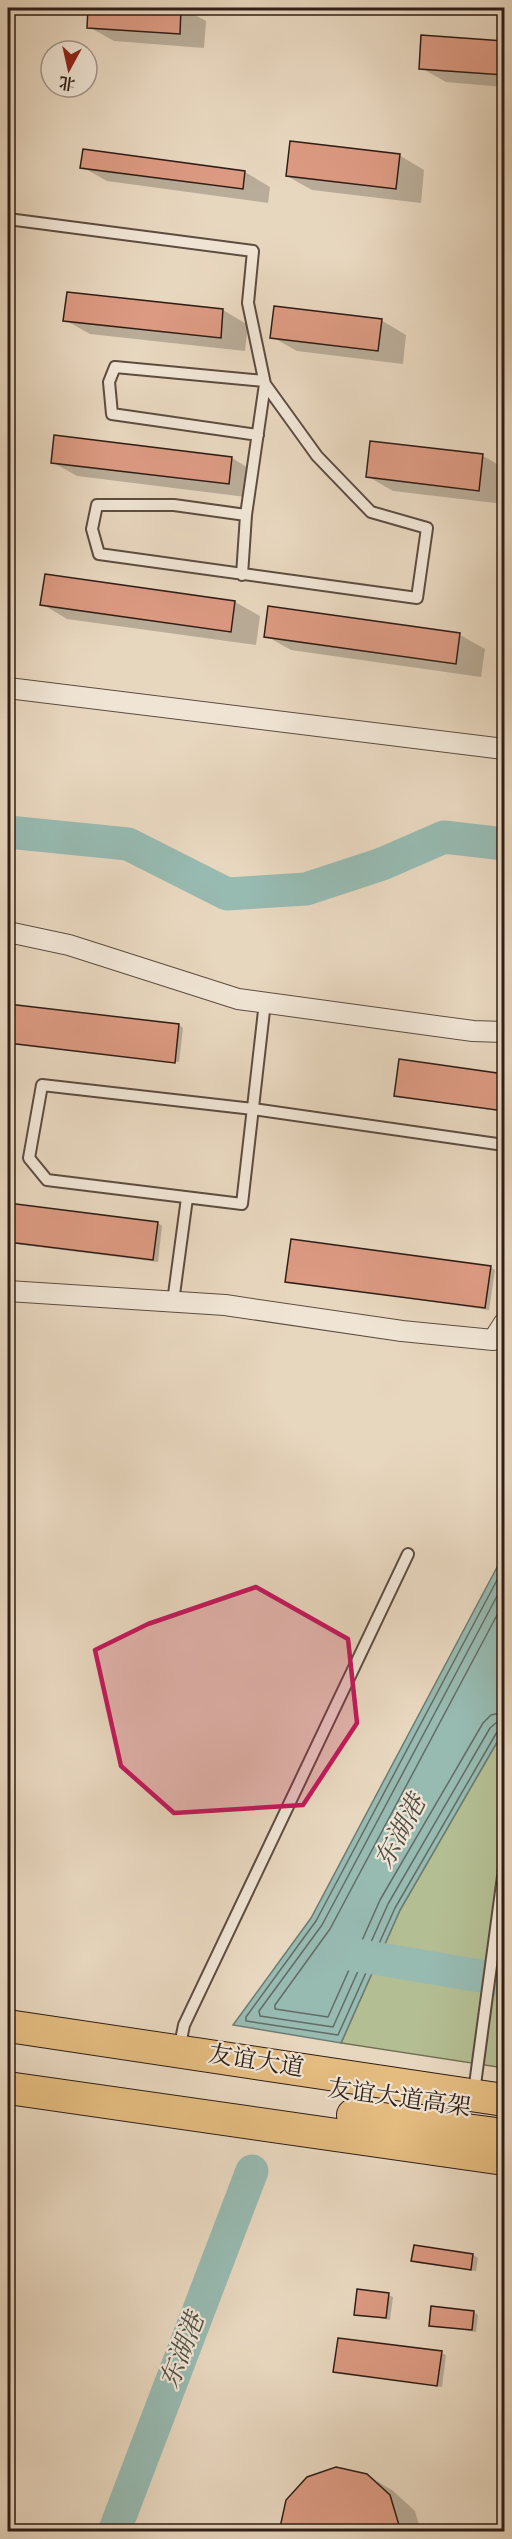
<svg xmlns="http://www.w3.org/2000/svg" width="512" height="2539" font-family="'IM FELL English','Noto Serif SC',serif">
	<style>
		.green { fill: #b4be93; stroke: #726e54; stroke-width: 1.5 }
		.water { fill: #97bab1; stroke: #6d7c73; stroke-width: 1.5 }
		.shadow { fill: #0003 }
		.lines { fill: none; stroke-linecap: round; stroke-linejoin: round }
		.shore { stroke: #636c64; stroke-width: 1.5 }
		.river { stroke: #97bab1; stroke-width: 33 }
		.building { fill: #dc9a82; stroke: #2f1e16; stroke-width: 1.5 }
		.lane-casing { stroke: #5d4c40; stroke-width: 14 }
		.street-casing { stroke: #5d4c40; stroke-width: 22 }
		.primary-casing { stroke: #2f1e16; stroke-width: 34 }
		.lane { stroke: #f0e5d5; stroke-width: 10 }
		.street { stroke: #f0e5d5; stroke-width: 20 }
		.primary { stroke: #e4bc80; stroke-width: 32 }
		.marked { fill: #c2185b; fill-opacity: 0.2; stroke: #c2185b; stroke-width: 4.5; stroke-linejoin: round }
		.labels { text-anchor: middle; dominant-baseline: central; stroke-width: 4.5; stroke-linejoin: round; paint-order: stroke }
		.street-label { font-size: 24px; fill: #2f1e16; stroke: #f0e5d5 }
		.water-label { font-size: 26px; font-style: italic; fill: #4e4d44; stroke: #f0e5d5 }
	</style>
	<rect width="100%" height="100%" fill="#e8d7bf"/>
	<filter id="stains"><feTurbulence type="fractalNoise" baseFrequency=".00333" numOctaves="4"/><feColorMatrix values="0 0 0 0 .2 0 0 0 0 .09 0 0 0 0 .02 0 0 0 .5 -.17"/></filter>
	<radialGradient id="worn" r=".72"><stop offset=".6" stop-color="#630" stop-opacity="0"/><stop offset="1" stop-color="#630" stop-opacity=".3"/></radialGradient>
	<path class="green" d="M504,1730v338l-163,-25 59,-133z"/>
	<path class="water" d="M504,1554v176l-104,180 -59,133 -108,-18 78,-107z"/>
	<path class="shadow" d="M90,8h92l24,13 -2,27 -90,-7 -25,-14z
		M423,37l81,6v44l-58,-5 -25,-14z
		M399,155l25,15 -3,33 -109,-13 -25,-14z
		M82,167l163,5 25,15 -2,16 -161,-22z
		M68,293l155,17 25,15 -3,26 -155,-17 -25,-14z
		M381,320l25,15 -3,29 -106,-13 -25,-14z
		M372,442l111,14 21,12v36l-111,-13 -26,-15z
		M232,458l25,15 -3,25 -177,-22 -25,-14z
		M46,575l189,27 25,14 -4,29 -189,-26 -25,-15z
		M270,608l190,27 25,14 -4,28 -190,-27 -25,-14z
		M8,1006l171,19 4,3 -4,34 -171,-20z
		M400,1061l104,15v36l-104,-15 -4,-2z
		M8,1205l150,18 4,3 -4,36 -150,-19z
		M490,1267l5,3 -6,40 -202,-29z
		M415,2247l58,8 5,3 -2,13 -58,-8 -5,-3z
		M388,2295l5,2 -3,23 -34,-6z
		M474,2312l4,3 -2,17 -45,-7z
		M441,2353l5,2 -4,32 -107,-16z
		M366,2475l26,15 23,21 6,21h-140z"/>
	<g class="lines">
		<path class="shore" d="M504,1567l-188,354 -70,96v4l92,14 57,-127 102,-176 7,-4
			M504,1583l-182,342 -63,86 1,5 73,11 55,-123 102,-176 7,-6 7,-1
			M504,1602l-174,327 -55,76v4l53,8 52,-117 103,-177 8,-8 13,-3"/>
		<path class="river" d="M8,832l120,12 99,50 79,-5 76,-25 62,-27 60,7
			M338,1952l166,28
			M114,2532l138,-361"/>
	</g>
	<path class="building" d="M88,8h93l-1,26 -93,-6z
		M421,35l83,6v34l-85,-6z
		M290,141l110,13 -4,35 -110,-13z
		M83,149l162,22 -2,18 -163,-21z
		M67,292l156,17 -2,29 -158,-17z
		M274,306l108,13 -4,32 -108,-13z
		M54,435l178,22 -3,27 -178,-21z
		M370,441l113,13 -4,37 -113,-14z
		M45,574l190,27 -4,31 -191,-27z
		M268,606l192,27 -4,31 -192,-27z
		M8,1004l171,20 -4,39 -167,-20z
		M399,1059l105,15v37l-110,-15z
		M8,1203l150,19 -5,38 -145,-18z
		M291,1239l200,27 -6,42 -200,-26z
		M414,2245l59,9 -2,16 -60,-9z
		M357,2289l32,4 -3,25 -32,-3z
		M431,2306l43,5 -2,19 -43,-4z
		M338,2338l104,13 -5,35 -104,-14z
		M336,2467l31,7 23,21 9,30 -1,7h-119l7,-32 21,-23z"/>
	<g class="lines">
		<g class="lane-casing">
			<path id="lane" d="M8,219l245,32 -5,52 17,81 52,72 54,56 56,16 -10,70 -318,-44 -7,-25 5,-24h77l72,10 -4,60
				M258,435l-146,-21 -3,-32 6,-15 149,14
				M246,515l19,-131
				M265,1002l-23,202 -195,-24 -18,-22 13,-73 211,24 251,36
				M173,1302l14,-104
				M179,2050l5,-25 224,-471
				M474,2092l30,-223"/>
		</g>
		<g class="street-casing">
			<path id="street" d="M8,688l496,61
				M8,932l61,13 169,54 235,32 31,1
				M8,1291l217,14 177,26 91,9 11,-17"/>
		</g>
		<g class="primary-casing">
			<path id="primary" d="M8,2026l496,74
				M8,2088l496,71
				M353,2115l151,20"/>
		</g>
		<use href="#lane" class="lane"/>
		<use href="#street" class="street"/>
		<use href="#primary" class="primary"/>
	</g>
	<path class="marked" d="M256,1587l92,52 9,84 -54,82 -129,8 -53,-47 -26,-116 53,-26z"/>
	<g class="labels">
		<g class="street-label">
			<text transform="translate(256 2062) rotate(9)">友谊大道</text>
			<text transform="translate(399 2099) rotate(8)">友谊大道高架</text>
		</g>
		<g class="water-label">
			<text transform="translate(401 1832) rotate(-62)">东湖港</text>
			<text transform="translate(183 2351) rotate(-69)">东湖港</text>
		</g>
	</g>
	<rect width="512" height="2539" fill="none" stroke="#e8d7bf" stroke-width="30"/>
	<rect x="9" y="9" width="494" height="2521" fill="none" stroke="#2f1e16" stroke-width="3"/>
	<rect x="15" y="15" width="482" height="2509" fill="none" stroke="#2f1e16" stroke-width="1.5"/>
	<g transform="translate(69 69) rotate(188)"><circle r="28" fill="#f0e5d5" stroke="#a39589" stroke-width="1.5"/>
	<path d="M0-4.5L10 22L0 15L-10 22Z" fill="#8f2418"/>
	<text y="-9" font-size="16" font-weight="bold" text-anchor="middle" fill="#2f1e16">北</text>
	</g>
	<rect width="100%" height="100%" filter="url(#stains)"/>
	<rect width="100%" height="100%" fill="url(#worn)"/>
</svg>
